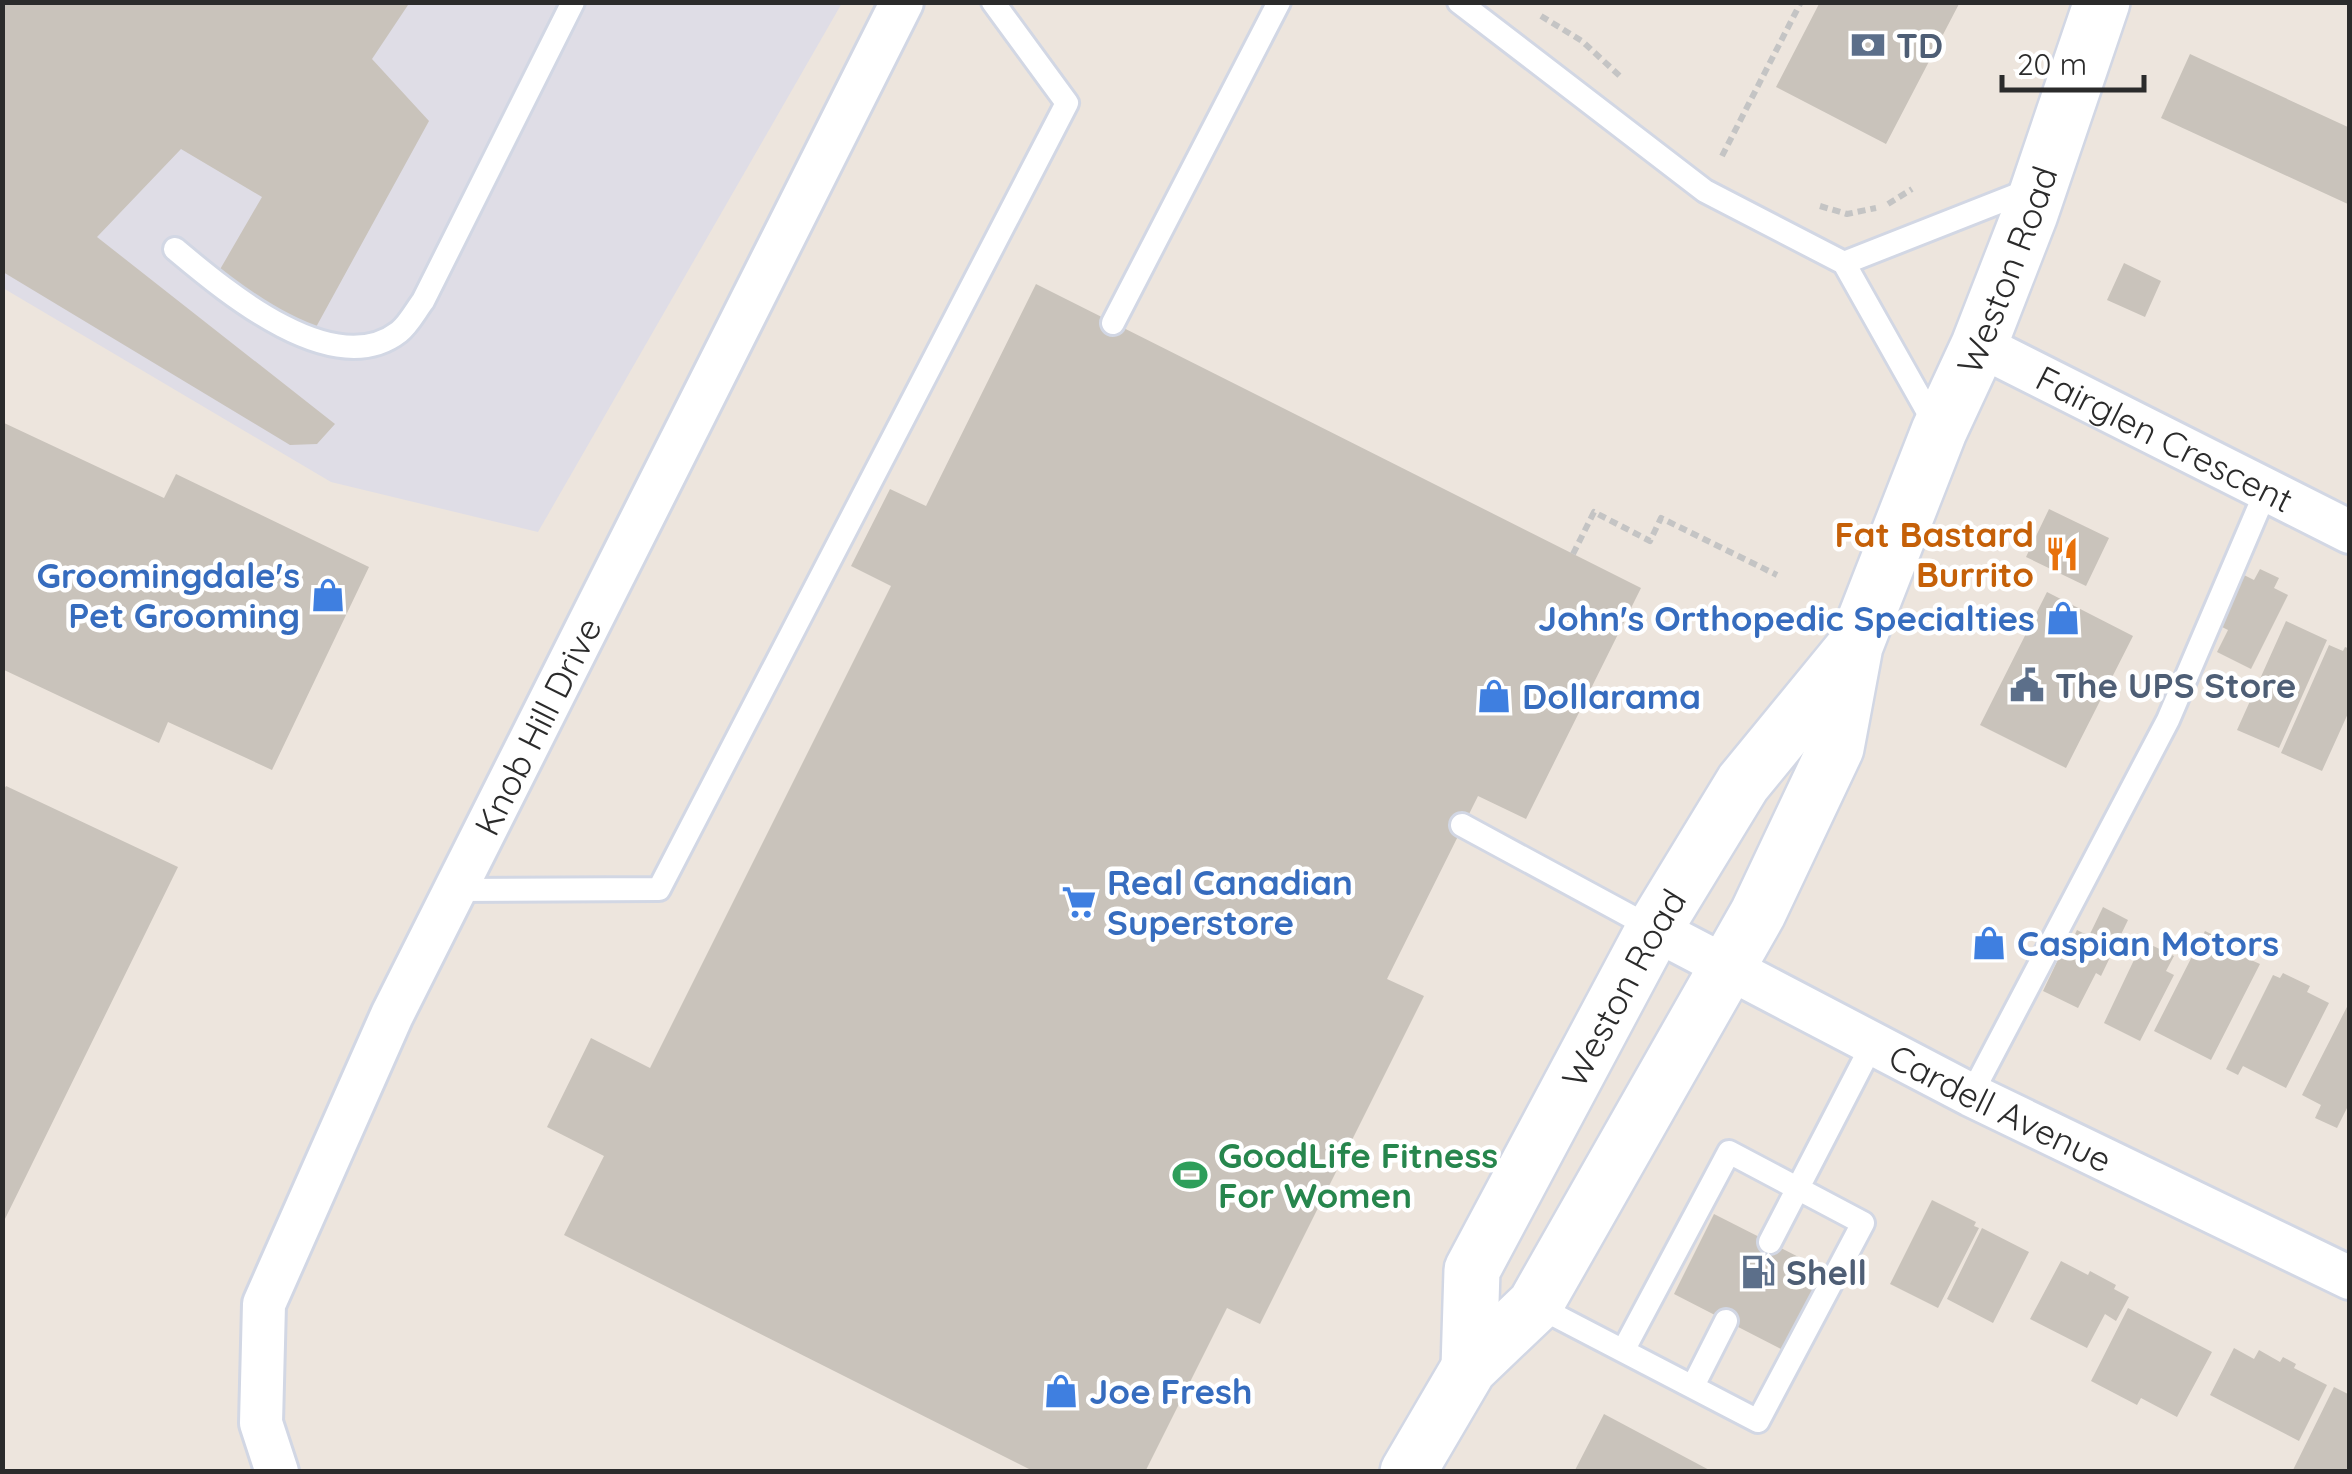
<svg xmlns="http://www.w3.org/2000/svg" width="2352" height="1474" font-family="Quicksand,sans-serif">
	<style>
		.industrial { fill: #dfdde6 }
		.building { fill: #c9c3bb }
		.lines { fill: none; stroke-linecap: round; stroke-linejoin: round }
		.lane-casing { stroke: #d2d7e4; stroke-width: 28 }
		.street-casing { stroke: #d2d7e4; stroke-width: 48 }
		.secondary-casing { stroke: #d2d7e4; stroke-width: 60 }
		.path { stroke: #c4c4c4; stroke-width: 6; stroke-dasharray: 8 5; stroke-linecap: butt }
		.lane { stroke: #fff; stroke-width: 22 }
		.street { stroke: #fff; stroke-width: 42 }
		.secondary { stroke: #fff; stroke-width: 55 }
		.labels { text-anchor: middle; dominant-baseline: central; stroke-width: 9; stroke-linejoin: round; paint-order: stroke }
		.service-label { font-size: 35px; font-weight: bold; fill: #4e5e75; stroke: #fff; text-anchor: start }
		.street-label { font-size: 35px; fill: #2b2b2b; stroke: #fff }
		.food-label { font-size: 35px; font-weight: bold; fill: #c56008; stroke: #fff; text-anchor: end }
		.shop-label { font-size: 35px; font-weight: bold; fill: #366cbe; stroke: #fff; text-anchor: start }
		.leisure-label { font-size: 35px; font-weight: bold; fill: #27864d; stroke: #fff; text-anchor: start }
	</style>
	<rect width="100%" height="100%" fill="#ede5dd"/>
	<path class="industrial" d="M2,3h840l-304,529 -207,-50 -328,-194z"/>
	<path class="building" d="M3,2h407l-38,57 57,62 -114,208 -100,-51 47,-81 -81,-48 -84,88 238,187 -18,20 -27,1 -287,-173z
		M1820,2h140l-74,142 -110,-57z
		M2190,54l160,74v77l-189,-87z
		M2124,263l37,18 -16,36 -38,-17z
		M1036,284l605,304 -115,231 -48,-23 -91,183 37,17 -164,328 -33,-16 -82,164h-110l-471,-237 40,-79 -57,-29 44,-89 59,30 241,-482 -40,-20 39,-77 36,17z
		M2,422l162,76 12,-24 193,93 -97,203 -104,-48 -9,21 -157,-74z
		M2049,509l60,29 -23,48 -60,-29z
		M2260,569l19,9 -5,10 14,7 -37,74 -34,-17 11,-22 -10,-5 24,-51 12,6z
		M2047,592l86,44 -67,132 -86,-43z
		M2286,621l41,19 -48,108 -42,-18z
		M2329,645l14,6 2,-4 5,2v60l-28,62 -41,-18z
		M6,786l172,81 -176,358v-432z
		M2103,907l25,13 -27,56 -5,-3 -18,35 -35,-17 21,-44 4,2 9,-19 12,6z
		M2205,931l31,15 -3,6 27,12 -49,96 -57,-29z
		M2143,941l31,15 -8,15 8,4 -34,66 -36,-18z
		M2283,973l27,13 -3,6 22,11 -43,85 -43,-22 -5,9 -12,-6 47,-94 7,3z
		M2350,1001v101l-13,26 -22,-10 6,-13 -19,-10z
		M1932,1200l44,22 -2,4 5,2 -41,80 -48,-24z
		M1714,1214l112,57 -41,80 -111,-57z
		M1982,1228l47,24 -36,71 -46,-24z
		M2061,1261l27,14 2,-4 26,14 -2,4 15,8 -13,24 -11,-7 -18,34 -57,-29z
		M2128,1308l84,44 -35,65 -36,-19 -4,7 -46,-24z
		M2234,1348l20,11 5,-9 21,12 3,-5 13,7 -2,4 33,17 -28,56 -89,-46z
		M2334,1387l16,8v68l-5,9h-53z
		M1604,1414l109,58h-139z"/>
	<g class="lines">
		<g class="lane-casing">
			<path id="lane" d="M1459,2l246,189 139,72 93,165
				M175,249c49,41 158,134 224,83 10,-8 17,-22 24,-31l150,-299
				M1844,263l188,-74
				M1113,323l166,-321
				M1462,825l192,104
				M455,890l204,-1 408,-786 -74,-101
				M1971,1095l197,-375 98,-229
				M1770,1242l103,-199
				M1535,1305l223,116 105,-198 -134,-71 -105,197
				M1693,1386l33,-65"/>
		</g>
		<g class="street-casing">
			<g id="street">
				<path id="s1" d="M1979,345l371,187"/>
				<path id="s2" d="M1654,929l317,166 379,183"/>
				<path id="s3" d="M277,1472l-16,-49 3,-119 128,-289 510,-1013"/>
			</g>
		</g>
		<g class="secondary-casing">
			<g id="secondary">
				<path id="s4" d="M1469,1368l3,-98 182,-341 89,-146 109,-133"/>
				<path id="s5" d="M1408,1472l61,-104 66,-63 223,-392 78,-165 19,-102 84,-215 40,-86 51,-131 72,-212"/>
			</g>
		</g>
		<path class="path" d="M1541,16l41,25 40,37
			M1722,156l79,-154
			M1888,204l24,-15
			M1820,206l27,8 29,-6
			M1573,554l21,-42 56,29 11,-23 116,57"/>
		<use href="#lane" class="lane"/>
		<use href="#street" class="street"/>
		<use href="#secondary" class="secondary"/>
	</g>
	<defs>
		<g id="bank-bare" transform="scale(2.7)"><path d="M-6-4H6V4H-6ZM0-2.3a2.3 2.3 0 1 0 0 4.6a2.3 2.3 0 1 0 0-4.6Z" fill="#5c6f8a" stroke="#fff" stroke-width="2.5" paint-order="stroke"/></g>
		<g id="restaurant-bare" transform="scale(2.7)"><path d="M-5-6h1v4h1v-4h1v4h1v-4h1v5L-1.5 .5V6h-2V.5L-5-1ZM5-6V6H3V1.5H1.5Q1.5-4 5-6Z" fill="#e8710a" stroke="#fff" stroke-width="2.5" paint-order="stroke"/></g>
		<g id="shop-bare" transform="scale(2.7)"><path d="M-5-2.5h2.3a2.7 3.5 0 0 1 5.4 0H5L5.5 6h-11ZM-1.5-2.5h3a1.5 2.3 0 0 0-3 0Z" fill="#3f7fe0" stroke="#fff" stroke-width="2.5" paint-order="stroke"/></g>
		<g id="civic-bare" transform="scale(2.7)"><path d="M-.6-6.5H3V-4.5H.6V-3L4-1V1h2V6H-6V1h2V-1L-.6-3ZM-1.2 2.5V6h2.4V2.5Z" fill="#5c6f8a" stroke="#fff" stroke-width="2.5" paint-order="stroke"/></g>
		<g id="supermarket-bare" transform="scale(2.7)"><path d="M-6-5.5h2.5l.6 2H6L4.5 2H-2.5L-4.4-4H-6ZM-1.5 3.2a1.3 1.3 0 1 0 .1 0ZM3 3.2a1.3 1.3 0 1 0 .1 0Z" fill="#3f7fe0" stroke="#fff" stroke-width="2.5" paint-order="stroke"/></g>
		<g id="stadium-bare" transform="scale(2.7)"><path d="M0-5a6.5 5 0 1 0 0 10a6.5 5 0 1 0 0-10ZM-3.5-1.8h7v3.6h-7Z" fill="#2e9e5b" stroke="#fff" stroke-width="2.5" paint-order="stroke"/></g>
		<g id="fuel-bare" transform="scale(2.7)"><path d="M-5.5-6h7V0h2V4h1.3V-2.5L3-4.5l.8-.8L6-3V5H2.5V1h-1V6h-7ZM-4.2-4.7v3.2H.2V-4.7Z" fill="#5c6f8a" stroke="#fff" stroke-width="2.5" paint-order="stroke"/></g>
	</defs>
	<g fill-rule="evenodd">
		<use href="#bank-bare" x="1868" y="45"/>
		<use href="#restaurant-bare" x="2062" y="554"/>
		<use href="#shop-bare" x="328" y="595"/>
		<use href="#shop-bare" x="2063" y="618"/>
		<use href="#civic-bare" x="2027" y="685"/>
		<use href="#shop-bare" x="1494" y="696"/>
		<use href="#supermarket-bare" x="1079" y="902"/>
		<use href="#shop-bare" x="1989" y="943"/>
		<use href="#stadium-bare" x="1190" y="1175"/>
		<use href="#fuel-bare" x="1758" y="1272"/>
		<use href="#shop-bare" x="1061" y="1391"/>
	</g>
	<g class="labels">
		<g class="service-label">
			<text x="1896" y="45">TD</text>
			<text x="2055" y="685">The UPS Store</text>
			<text x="1786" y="1272">Shell</text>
		</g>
		<g class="street-label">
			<text stroke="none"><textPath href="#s5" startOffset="1355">Weston Road</textPath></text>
			<text stroke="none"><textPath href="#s1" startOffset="208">Fairglen Crescent</textPath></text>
			<text stroke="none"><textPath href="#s3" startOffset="810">Knob Hill Drive</textPath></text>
			<text stroke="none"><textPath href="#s4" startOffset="418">Weston Road</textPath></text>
			<text stroke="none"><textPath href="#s2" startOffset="390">Cardell Avenue</textPath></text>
		</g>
		<g class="food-label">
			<text x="2034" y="534">Fat Bastard<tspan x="2034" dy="40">Burrito</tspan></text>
		</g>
		<g class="shop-label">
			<text x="300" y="575" text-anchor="end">Groomingdale's<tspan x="300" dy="40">Pet Grooming</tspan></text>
			<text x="2035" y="618" text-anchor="end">John's Orthopedic Specialties</text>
			<text x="1522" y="696">Dollarama</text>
			<text x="1107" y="882">Real Canadian<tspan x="1107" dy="40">Superstore</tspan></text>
			<text x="2017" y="943">Caspian Motors</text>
			<text x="1089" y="1391">Joe Fresh</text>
		</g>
		<g class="leisure-label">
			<text x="1218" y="1155">GoodLife Fitness<tspan x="1218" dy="40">For Women</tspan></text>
		</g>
	</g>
	<rect width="2352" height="1474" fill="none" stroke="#2b2b2b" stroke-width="10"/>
	<path d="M2002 75v15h142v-15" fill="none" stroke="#2b2b2b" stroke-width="5"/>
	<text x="2017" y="75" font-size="30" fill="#2b2b2b" stroke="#ffffff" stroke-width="8" paint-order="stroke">20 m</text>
</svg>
